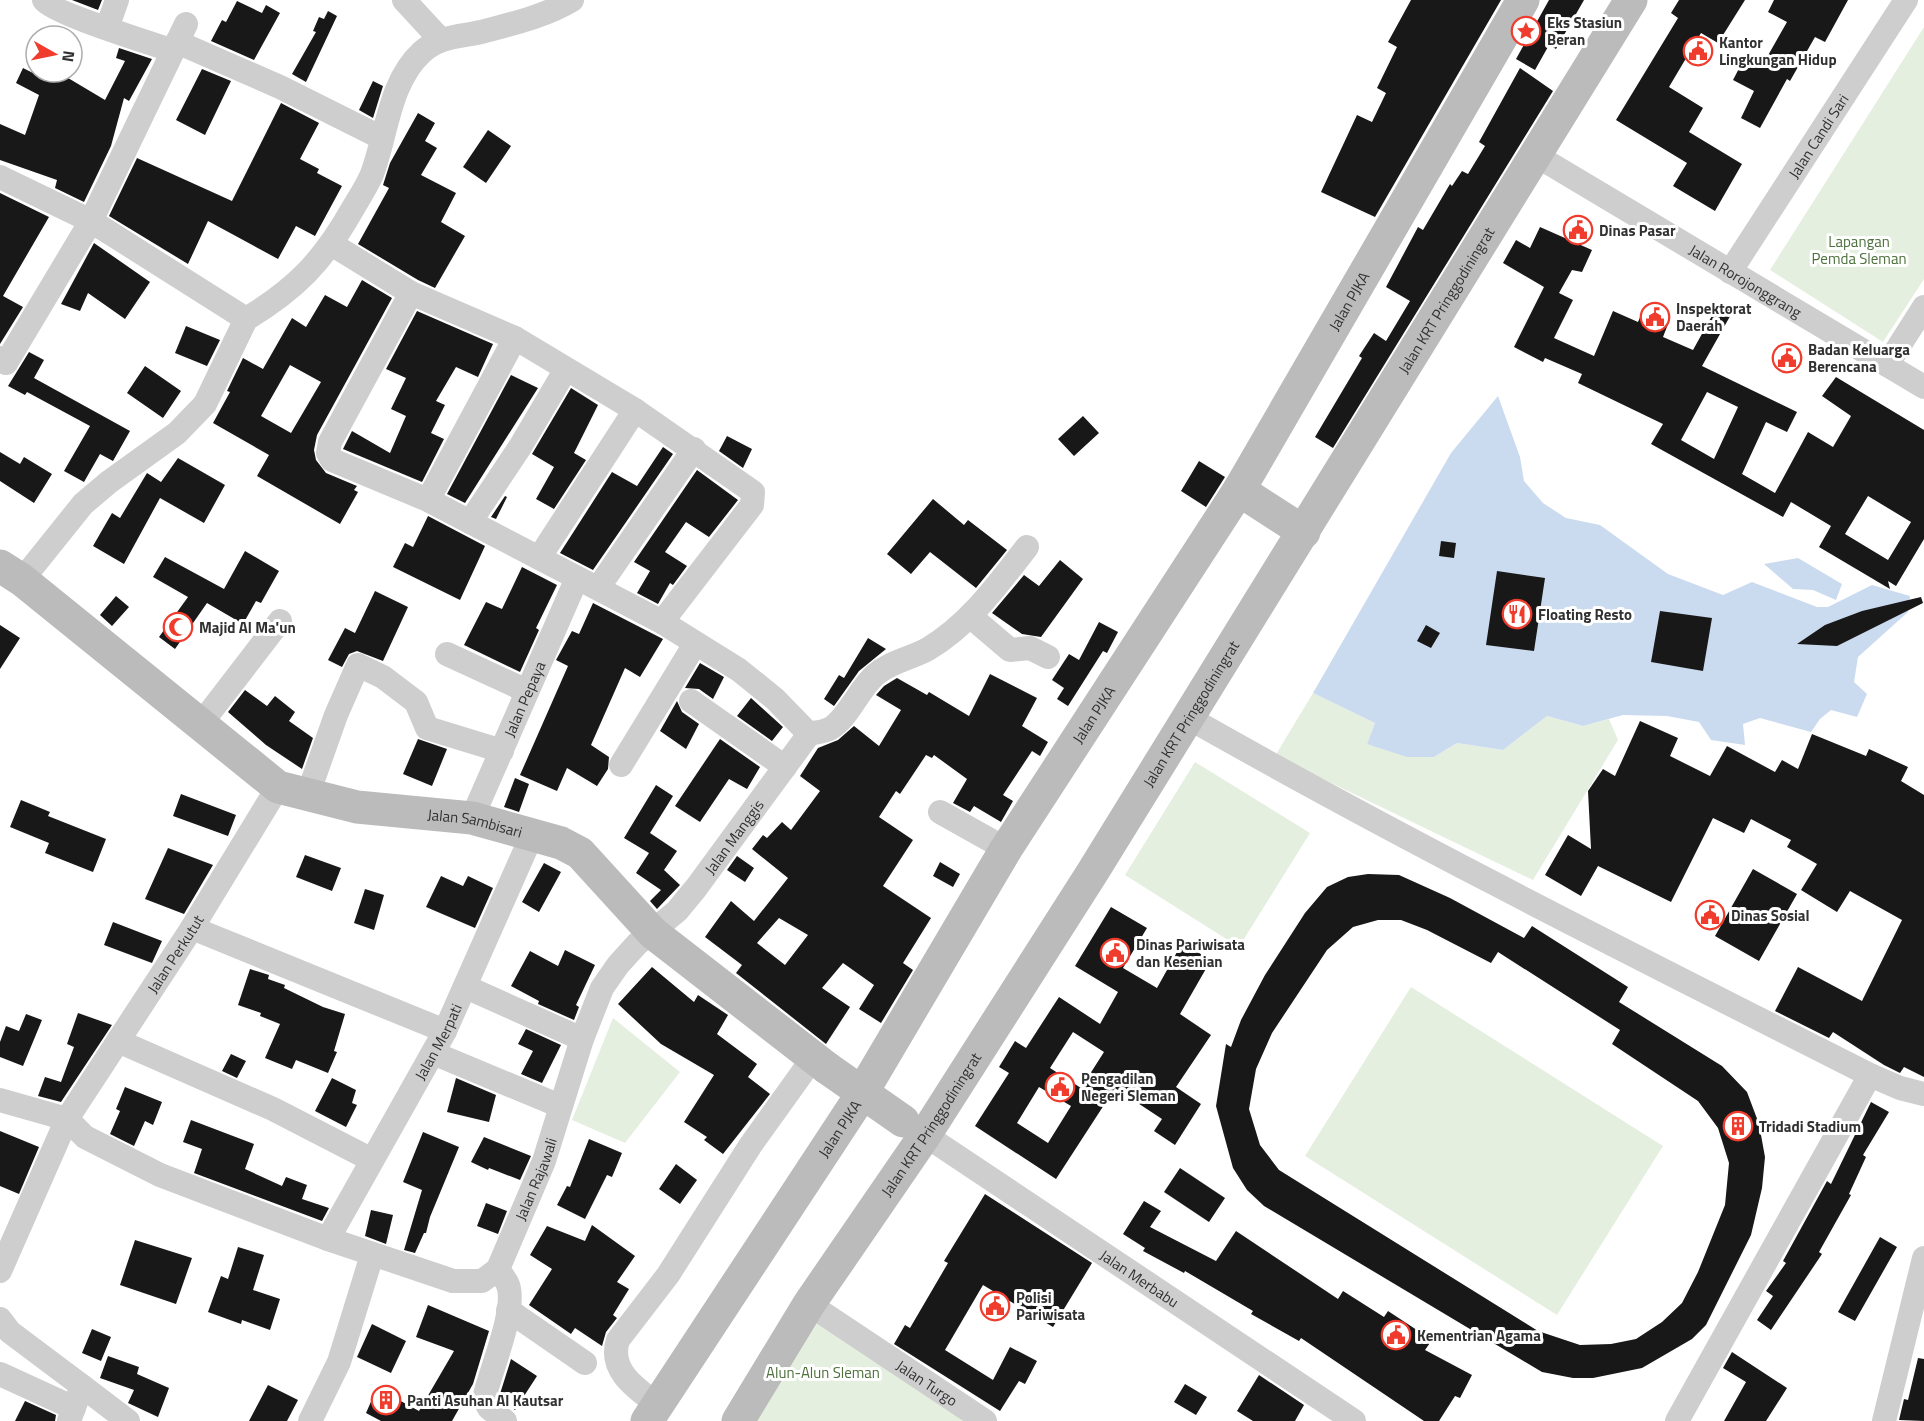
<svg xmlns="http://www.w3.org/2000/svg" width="1924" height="1421" font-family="'Titillium Web',sans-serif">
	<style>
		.green { fill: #e5efdf }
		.water { fill: #cbdbef }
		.building { fill: #181818; fill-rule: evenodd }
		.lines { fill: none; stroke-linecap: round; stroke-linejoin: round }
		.street { stroke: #cecece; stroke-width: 24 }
		.secondary { stroke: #bbb; stroke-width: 33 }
		.secondary-bridge { stroke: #bbb; stroke-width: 33 }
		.labels { text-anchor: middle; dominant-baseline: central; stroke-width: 6; stroke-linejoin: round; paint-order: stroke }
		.poi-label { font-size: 15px; font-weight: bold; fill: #313131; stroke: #fff; text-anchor: start }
		.street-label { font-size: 15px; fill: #313131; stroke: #fff }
		.park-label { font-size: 15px; fill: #4c703b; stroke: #fff }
	</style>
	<rect width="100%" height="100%" fill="#fff"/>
	<path class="green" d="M1924,27v252l-41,63 -113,-72z
		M1313,693l62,30 -8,21 67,13 23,-14 46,7 44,-34 36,10 26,-7 9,21 -85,140 -258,-124z
		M1195,762l115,71 -71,114 -114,-72z
		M1411,987l252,159 -106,169 -252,-159z
		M613,1018l67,54 -55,71 -53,-23z
		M809,1304l176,117h-249z"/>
	<path class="water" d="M1498,396l22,61 4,24 19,22 23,15 34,7 68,49 55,21 29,-13 65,25h11l44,-22 38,11 -2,16 -50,45 -4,25 13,12 -10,23 -26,-7 -11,9 -9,13 -51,-14 -17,6 2,21 -34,-5 -12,-18 -32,-6 -44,-1 -40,11 -36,-10 -44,34 -46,-7 -23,14h-27l-40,-13 8,-21 -62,-30 138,-240z
		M1798,558l44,26 -6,16 -23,-10 -20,-1 -29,-25z"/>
	<path class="building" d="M72,0h30l-4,10z
		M1411,0h90l-126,217 -54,-25 36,-77 15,7 14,-29 -9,-5 20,-41 -9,-5z
		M1549,0h35l-28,49 -7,-4 -14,25 -19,-11z
		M1679,0h66l-27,43 -17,-10 -32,54 34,21 -14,24 53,32 -27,47 -42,-25 14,-23 -71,-43 62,-102 -7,-5z
		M1774,0h74l-23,42 -10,-5 -25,44 -3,-2 -27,49 -19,-10 13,-27 -21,-11 12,-23 17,9 25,-44 -19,-10z
		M237,1l25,12 4,-8 14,8 -26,47 -43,-19 11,-21 4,2z
		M328,11l9,5 -31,66 -14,-8 24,-42 -3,-1 6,-14 5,2z
		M119,48l33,11 -23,42 -5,-3 -13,48 -27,56 -29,-14 2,-8 -57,-20v-36l25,11 14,-40 -23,-12 7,-15 10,5 25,-1 47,28 20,-39 -9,-3z
		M1520,68l33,23 -220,357 -18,-11 47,-79 -3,-2 15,-23 12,8 24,-40 -24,-14 32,-60 5,3 27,-46 2,2 10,-15 6,3 17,-28 -6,-4z
		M202,69l29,12 -26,54 -29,-15z
		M373,81l10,5 -10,32 -14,-8z
		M281,103l38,20 -19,36 19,10 -2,4 25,13 -27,50 -19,-10 -18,33 -70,-38 -20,43 -79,-48 28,-58 95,43z
		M418,113l17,10 -10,18 12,7 -16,27 35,18 -15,29 24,14 -30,52 -17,-8 -60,-36 31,-56 -6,-3 7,-22z
		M488,130l23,16 -25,37 -23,-16z
		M0,193l49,24 -46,79 20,11 -23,37z
		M1540,227l52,23 -10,22 -10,-2 -13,23 14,7 -19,38 40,18 19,-45 25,11 6,-14 26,11 -7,18 30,13 26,-47 14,8 -31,55 95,46 -10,20 -21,-10 -24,52 33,19 33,-61 25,15 18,-31 -29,-20 14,-19 88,53v109l-28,47 -8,-5 2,8 -71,-42 12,-21 -40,-24 -8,15 -132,-73 12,-20 -85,-41 4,-9 -37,-16 -2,4 -29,-15 30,-60 -41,-24 13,-23 14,8zM1707,392l31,15 -24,52 -33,-19zM1868,496l43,26 -23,38 -43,-26z
		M94,243l56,39 -25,37 -37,-26 -8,18 -19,-7z
		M362,280l30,18 -75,137 -3,15 2,10 10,13 31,13 -3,4 4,2 -18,32 -83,-48 12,-21 -56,-32 17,-31 -3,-1 16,-33 20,11 29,-51 14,9 19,-32 22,12zM290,365l31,17 -30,51 -30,-17z
		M417,311l76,33 -15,33 -22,-10 -20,34 9,4 -14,28 13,6 -22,43 -79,-33 9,-18 38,22 16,-37 -15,-7 15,-31 -20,-9z
		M186,326l34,14 -13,26 -32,-13z
		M29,352l15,8 -10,18 96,53 -17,30 -13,-7 -16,28 -20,-11 26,-45 -63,-34 -2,3 -17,-9z
		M145,366l36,25 -18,27 -36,-25z
		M511,375l27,13 -73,115 -18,-9z
		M571,388l27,17 -24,48 12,7 -32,49 -18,-10 18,-32 -22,-13z
		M1083,416l16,17 -25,23 -16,-17z
		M727,436l25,13 -9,19 -24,-17z
		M663,447l10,7 -80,116 -33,-17 52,-81 25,14z
		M0,452l20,12 4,-7 28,17 -18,29 -34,-22z
		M178,458l47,27 -21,38 -44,-25 -36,66 -31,-18 19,-33 8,5 27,-45 14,9z
		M1199,461l26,16 -19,30 -25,-16z
		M697,470l41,30 -29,37 -23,-15 -21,30 22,14 -14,19 -3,-2 -12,21 -21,-11 13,-22 -16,-9z
		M505,496l2,1 -11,22 -5,-2z
		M933,499l31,26 4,-5 39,30 -31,38 -46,-36 -19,22 -24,-20z
		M428,516l57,30 -25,54 -67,-33 12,-24 8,4z
		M1441,541l15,2 -2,15 -15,-2z
		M245,551l34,20 -18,32 -5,-2 -13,23 -36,-21 -32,46 -16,-12 29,-40 -35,-20 12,-20 59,32z
		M1060,560l23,19 -42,58 -19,-3 -30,-21 32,-38 15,11z
		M522,567l35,18 -21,43 3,2 -19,42 -56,-27 22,-43 16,7z
		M1497,571l48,7 -11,73 -48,-6z
		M375,591l33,16 -25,54 -26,-10 -8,3 -7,13 -14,-7 17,-32 10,5z
		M116,596l13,11 -17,19 -12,-11z
		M1921,597l2,6 -86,43 -40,-2 28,-19 37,-14z
		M593,603l70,36 -23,38 -15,-9 -34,77 18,12 -1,12 -11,17 -30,-18 -10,23 -37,-16 48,-109 -12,-6 16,-29 7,3z
		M1660,611l52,7 -9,53 -52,-9z
		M1099,622l19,10 -11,21 -4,-2 -35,55 -11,-7 7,-11 -12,-8 17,-26 10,6z
		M0,625l20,13 -20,31z
		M1426,625l14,8 -9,15 -14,-7z
		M868,638l18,11 -27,22 -25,35 -10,-7 15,-24 5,3z
		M700,663l24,14 -11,22 -14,-10 -14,-1z
		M990,674l47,24 -15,28 26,16 -8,14 -8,-5 -29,44 10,6 -12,21 -27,-16 -4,6 -17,-9 14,-24 -33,-24 -2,3 -6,-3 -26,39 -4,-3 -17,26 34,23 -30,46 48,32 -28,45 10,7 -32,53 -22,-14 15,-24 -31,-22 -21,25 28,19 -24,37 -90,-71 6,-8 -37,-28 26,-36 23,20 34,-43 -36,-29 11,-14 4,3 15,-16 9,8 29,-39 -20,-15 18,-28 20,-8 16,-14 25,20 22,-36 -25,-15 8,-9 13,-8 30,17 2,-3 40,24zM779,918l29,17 -23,30 -28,-22z
		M245,690l22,16 8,-10 20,16 -6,9 24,17 -11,31 -36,-24 -38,-33z
		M751,698l32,29 -11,14 -35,-25z
		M677,701l5,11 17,12 -13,25 -26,-18z
		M1640,721l38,17 -8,18 40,20 17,-30 48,26 7,-12 16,9 14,-35 54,22 3,-7 39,18 -7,14 23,14v282l-20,-10 -4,6 -16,-8 -51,-33 -4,6 -54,-27 23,-44 64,34 40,-81 -52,-29 -13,21 -36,-22 16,-26 -30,-17 4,-7 -40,-21 -7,14 -31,-15 -42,84 -73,-36 -17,30 -36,-21 23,-40 23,14 -3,-58 15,-22 12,7z
		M418,739l29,10 -15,37 -29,-12z
		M720,739l40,28 -13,22 -18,-10 -29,43 -25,-16z
		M515,778l14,6 -10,28 -15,-5z
		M656,785l17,11 -23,37 27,18 -13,19 16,15 -23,24 -7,-8 11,-11 -25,-17 13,-20 -25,-15z
		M181,794l55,21 -8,21 -55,-20z
		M21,800l29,12 -2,4 58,23 -13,33 -48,-19 4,-10 -39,-16z
		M168,848l45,17 -29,49 -39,-15z
		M305,855l36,13 -9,23 -36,-14z
		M737,856l17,12 -9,14 -18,-12z
		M940,862l20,12 -7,13 -20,-11z
		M544,863l17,9 -22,40 -17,-10z
		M1753,869l44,25 -38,67 -44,-25z
		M1368,874l31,1 51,23 74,40 8,-12 96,61 -9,15 103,64 25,26 12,32 6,33 -3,31 -11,47 -45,90 -14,14 -50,29 -49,10h-20l-31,-6 -278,-166 -17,-16 -14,-22 -17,-62 10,-62 5,3 10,-27 24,-45 40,-62 22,-26 21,-10zM1378,920h23l26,10 64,33 7,-11 122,78 -8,14 86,57 20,27 11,35 -4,42 -27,67 -16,31 -20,19 -26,17 -25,5 -31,1 -42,-14 -259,-161 -19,-25 -11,-36 7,-40 16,-36 55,-83 26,-23z
		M441,876l22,10 5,-10 25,12 -18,40 -49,-21z
		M365,889l19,6 -10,35 -20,-7z
		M1111,907l36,21 -24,40 34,20 25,-45 29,17 -31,54 31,21 -35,52 25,17 -26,41 -21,-14 8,-12 -47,-31 -59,91 -81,-53 34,-53 -10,-6 16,-26 11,7 33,-51 41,27 18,-32 -43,-26zM1073,1032l31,20 -23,36 -31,-20zM1039,1087l32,19 -23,37 -31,-20z
		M113,922l49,19 -10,22 -48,-18z
		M565,950l30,15 -19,40 3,2 -5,13 -36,-16 1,-3 -28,-15 19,-35 28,15z
		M652,967l42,35 4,-7 30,20 -11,19 40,30 -9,13 22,17 -47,60 -19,-14 3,-3 -23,-15 30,-47 -53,-31 -43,-40z
		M250,969l19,6 -1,4 17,6 -1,3 39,19 22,7 -11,37 3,1 -9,21 -32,-13 -4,9 -27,-11 15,-34 -20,-8 1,-3 -23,-8z
		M78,1013l34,12 -51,77 -23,-6 7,-19 16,5 13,-35 -7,-3z
		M26,1014l16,6 -19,46 -23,-9v-15l6,-16 13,5z
		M526,1029l35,16 -19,38 -21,-9 12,-23 -15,-7z
		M231,1054l15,7 -9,17 -15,-7z
		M332,1078l24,12 -4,13 5,2 -11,22 -31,-16z
		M456,1078l40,17 -7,27 -42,-10z
		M125,1087l37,15 -9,23 -8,-4 -11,25 -24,-12 10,-23 -4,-2z
		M1871,1102l18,10 -26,43 3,2 -17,37 2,1 -32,57 3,2 -51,76 -14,-10 16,-24 -7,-5 20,-28 -3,-2 44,-80 4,3z
		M191,1120l63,24 -9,25 37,17 4,-9 21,8 -5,14 27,9 -7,13 -128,-48 8,-24 -19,-7z
		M0,1131l39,16 -20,47 -19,-8z
		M423,1132l36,15 -29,70 -4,16h-2l-9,20 -11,-3 18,-60 -19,-8z
		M484,1137l47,19 -11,24 -31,-12 -1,2 -17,-8z
		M589,1139l33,14 -10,24 -5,-2 -22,44 -28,-14 10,-19 3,1z
		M676,1164l21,16 -17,24 -21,-15z
		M1180,1168l45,30 -16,24 -45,-30z
		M985,1194l107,69 -39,64 -70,-42 -38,65 48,30 17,-33 27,14 -12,23 -6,-3 -19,30 -106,-67 11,-19 5,3 38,-65 -4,-2z
		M1144,1201l17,10 -11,16 66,34 20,-30 102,68 5,-8 41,26 4,-6 44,29 -7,10 47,25 -12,23 -5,-2 -16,25h-15l-123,-83 -2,3 -48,-27 2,-3 -68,-40 -1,2 -41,-22 2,-3 -22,-14z
		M486,1203l21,8 -9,23 -21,-8z
		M371,1210l22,5 -7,29 -21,-8z
		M592,1225l43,31 -18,26 12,7 -16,26 4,3 -11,14 -4,14 -27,-18 -4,6 -42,-29 23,-36 -22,-14 17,-29 38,15z
		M1880,1237l17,10 -42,74 -17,-9z
		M135,1240l57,18 -16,46 -56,-19z
		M238,1247l26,8 -11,35 27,9 -10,31 -28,-10 -1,4 -33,-12 13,-36 7,3z
		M428,1305l61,26 -16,53 -21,37h-71l-15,-8 11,-25 42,23 35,-60 -38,-14z
		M372,1324l34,17 -15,32 -34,-16z
		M92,1329l19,8 -10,24 -19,-8z
		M1732,1352l55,36 -21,33h-42l22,-39 -23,-14z
		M108,1356l31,11 -2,7 32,14 -11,29 -30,-14 6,-13 -34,-12z
		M1918,1358l6,1v62l-25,-1 5,-21 4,1z
		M511,1359l26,17 -22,34 -16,-13z
		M1259,1375l45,30 -9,16h-42l-16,-10z
		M1185,1384l22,13 -11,18 -22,-13z
		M268,1385l30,15 -11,21h-38z
		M25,1401l31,14 -1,6h-40z"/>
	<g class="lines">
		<g class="street">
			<path d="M44,0c8,13 107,43 129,51"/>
			<path d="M404,0l36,39"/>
			<path d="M107,28l10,-28"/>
			<path d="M177,42l103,45 102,51"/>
			<path id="s1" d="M1537,156l387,231"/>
			<path d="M0,177l91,44 155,98 -41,85 -28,29 -68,49 -26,22 -61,76"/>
			<path d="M333,245l78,48 104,45 -87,162"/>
			<path id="s2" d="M1730,272l176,-272"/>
			<path d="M411,293l-81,149 -2,11 4,7 96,40 234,122 77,48 36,29 34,35"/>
			<path d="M246,319c50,-30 77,-58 106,-109 7,-12 15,-24 20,-36 15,-40 17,-92 50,-122 18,-16 37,-15 59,-20 30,-8 65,-16 91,-32"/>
			<path d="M515,338l120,72 118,82 -1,13 -90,117"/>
			<path d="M0,358l6,5 85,-142 95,-197"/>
			<path d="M1887,365l37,-58"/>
			<path d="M470,522l50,-75 46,-78"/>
			<path d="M539,558l96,-148"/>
			<path d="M598,588l96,-139"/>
			<path d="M970,616l40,34 20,-2 18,9"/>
			<path d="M447,654l80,37"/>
			<path d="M691,701l94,66"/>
			<path d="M1189,718c223,127 452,241 681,357l30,13 24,6"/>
			<path d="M200,725l80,-104"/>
			<path d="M809,734c7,-2 16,-2 22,-6 17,-10 28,-39 44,-53 16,-14 35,-16 53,-26 42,-25 70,-65 99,-102"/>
			<path d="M621,765l74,-121"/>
			<path d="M308,794l28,-79 22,-50 25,12 33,25 11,26 75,23"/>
			<path d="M940,812l66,37"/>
			<path id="s3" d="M472,818l105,-240"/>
			<path d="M192,928l253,103"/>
			<path d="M466,987l116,52"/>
			<path d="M118,1041l155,68 99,51"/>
			<path d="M433,1053l127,53"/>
			<path id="s4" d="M0,1100l67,19 125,-191 86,-141"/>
			<path id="s5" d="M925,1135l429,286"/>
			<path id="s6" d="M328,1239l117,-208 87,-196"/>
			<path d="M498,1269c3,5 8,11 10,16 9,25 -18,86 -24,114l5,9 16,13"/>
			<path id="s7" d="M0,1271l67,-152 18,18 75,38 168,64 125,42h29l16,-12 46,-108 38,-122 20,-51 16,-23 19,-21 40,-33 19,-23 113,-154"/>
			<path id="s8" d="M809,1304l176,117"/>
			<path d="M508,1310l77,53"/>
			<path d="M0,1319l10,13 72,54 -13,35"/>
			<path d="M0,1374l74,34"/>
			<path d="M82,1386l46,35"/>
			<path d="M658,1405c-21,-16 -50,-34 -40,-65l50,-65 82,-129 63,-88"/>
			<path d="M310,1421l29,-59 33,-107"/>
			<path d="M1677,1421l193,-346"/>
			<path d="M1884,1421l40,-163"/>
		</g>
		<g class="secondary">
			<path d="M1239,490l65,42"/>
			<path id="s9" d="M0,566l22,14 256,207 79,20 115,11 89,25 19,10 73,80 174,135"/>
			<path id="s10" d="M647,1421l209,-318 150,-254 233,-359 284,-490"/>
			<path id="s11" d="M738,1421l71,-117 116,-169 167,-262 539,-873"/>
		</g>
		<path class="secondary-bridge" d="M827,1068l76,53"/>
	</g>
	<defs>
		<g id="sight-ring" transform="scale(1.5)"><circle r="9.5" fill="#fff" stroke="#ef3c2d" stroke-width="1.5"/><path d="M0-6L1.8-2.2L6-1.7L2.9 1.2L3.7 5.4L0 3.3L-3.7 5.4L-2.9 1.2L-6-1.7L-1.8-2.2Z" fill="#ef3c2d"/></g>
		<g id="civic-ring" transform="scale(1.5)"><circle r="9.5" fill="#fff" stroke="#ef3c2d" stroke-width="1.5"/><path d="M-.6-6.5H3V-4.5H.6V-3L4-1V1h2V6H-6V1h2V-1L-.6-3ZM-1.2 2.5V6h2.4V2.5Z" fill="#ef3c2d"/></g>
		<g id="restaurant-ring" transform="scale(1.5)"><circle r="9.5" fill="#fff" stroke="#ef3c2d" stroke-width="1.5"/><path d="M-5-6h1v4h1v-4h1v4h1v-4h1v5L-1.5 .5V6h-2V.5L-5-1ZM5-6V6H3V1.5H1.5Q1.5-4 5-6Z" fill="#ef3c2d"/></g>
		<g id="mosque-ring" transform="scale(1.5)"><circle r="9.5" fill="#fff" stroke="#ef3c2d" stroke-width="1.5"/><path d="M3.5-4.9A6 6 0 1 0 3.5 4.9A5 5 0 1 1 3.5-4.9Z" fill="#ef3c2d"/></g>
		<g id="building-ring" transform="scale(1.5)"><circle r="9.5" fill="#fff" stroke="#ef3c2d" stroke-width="1.5"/><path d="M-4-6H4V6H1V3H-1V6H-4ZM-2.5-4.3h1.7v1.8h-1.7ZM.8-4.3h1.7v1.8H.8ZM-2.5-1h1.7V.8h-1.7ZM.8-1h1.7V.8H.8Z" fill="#ef3c2d"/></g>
	</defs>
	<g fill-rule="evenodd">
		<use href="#sight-ring" x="1526" y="31"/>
		<use href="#civic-ring" x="1698" y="51"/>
		<use href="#civic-ring" x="1578" y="230"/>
		<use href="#civic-ring" x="1655" y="317"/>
		<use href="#civic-ring" x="1787" y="358"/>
		<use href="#restaurant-ring" x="1517" y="614"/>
		<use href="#mosque-ring" x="178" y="627"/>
		<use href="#civic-ring" x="1710" y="915"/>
		<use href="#civic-ring" x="1115" y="953"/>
		<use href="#civic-ring" x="1060" y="1087"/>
		<use href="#building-ring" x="1738" y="1126"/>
		<use href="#civic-ring" x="995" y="1306"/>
		<use href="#civic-ring" x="1396" y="1335"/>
		<use href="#building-ring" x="386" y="1400"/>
	</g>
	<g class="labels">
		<g class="poi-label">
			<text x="1547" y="22">Eks Stasiun<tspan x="1547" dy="17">Beran</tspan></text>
			<text x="1719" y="42">Kantor<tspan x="1719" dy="17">Lingkungan Hidup</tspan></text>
			<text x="1599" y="230">Dinas Pasar</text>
			<text x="1676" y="308">Inspektorat<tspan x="1676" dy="17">Daerah</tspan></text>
			<text x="1808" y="349">Badan Keluarga<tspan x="1808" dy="17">Berencana</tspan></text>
			<text x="1538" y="614">Floating Resto</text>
			<text x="199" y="627">Majid Al Ma'un</text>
			<text x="1731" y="915">Dinas Sosial</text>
			<text x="1136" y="944">Dinas Pariwisata<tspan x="1136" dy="17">dan Kesenian</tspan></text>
			<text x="1081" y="1078">Pengadilan<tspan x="1081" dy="17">Negeri Sleman</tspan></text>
			<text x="1759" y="1126">Tridadi Stadium</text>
			<text x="1016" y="1297">Polisi<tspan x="1016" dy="17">Pariwisata</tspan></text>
			<text x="1417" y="1335">Kementrian Agama</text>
			<text x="407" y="1400">Panti Asuhan Al Kautsar</text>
		</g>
		<g class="street-label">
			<text stroke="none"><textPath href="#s2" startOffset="162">Jalan Candi Sari</textPath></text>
			<text stroke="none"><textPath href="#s1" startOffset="243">Jalan Rorojonggrang</textPath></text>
			<text stroke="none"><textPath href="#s11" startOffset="1326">Jalan KRT Pringgodiningrat</textPath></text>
			<text stroke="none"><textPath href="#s10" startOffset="1322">Jalan PJKA</textPath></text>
			<text stroke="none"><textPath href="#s3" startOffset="130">Jalan Pepaya</textPath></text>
			<text stroke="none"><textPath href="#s11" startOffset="840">Jalan KRT Pringgodiningrat</textPath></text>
			<text stroke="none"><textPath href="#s10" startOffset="836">Jalan PJKA</textPath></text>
			<text stroke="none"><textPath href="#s9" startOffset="556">Jalan Sambisari</textPath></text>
			<text stroke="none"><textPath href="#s7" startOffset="1138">Jalan Manggis</textPath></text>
			<text stroke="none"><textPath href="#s4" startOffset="267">Jalan Perkutut</textPath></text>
			<text stroke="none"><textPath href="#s6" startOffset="226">Jalan Merpati</textPath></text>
			<text stroke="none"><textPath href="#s11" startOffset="354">Jalan KRT Pringgodiningrat</textPath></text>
			<text stroke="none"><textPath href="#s10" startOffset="350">Jalan PJKA</textPath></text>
			<text stroke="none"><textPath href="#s7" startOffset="734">Jalan Rajawali</textPath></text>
			<text stroke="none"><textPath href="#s5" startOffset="258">Jalan Merbabu</textPath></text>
			<text stroke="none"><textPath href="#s8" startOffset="142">Jalan Turgo</textPath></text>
		</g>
		<g class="park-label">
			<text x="1859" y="241">Lapangan<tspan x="1859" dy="17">Pemda Sleman</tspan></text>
			<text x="823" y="1372">Alun-Alun Sleman</text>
		</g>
	</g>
	<g transform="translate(54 54) rotate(99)"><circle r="28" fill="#ffffff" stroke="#adadad" stroke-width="1.5"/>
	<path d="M0-4.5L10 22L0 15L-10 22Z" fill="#ef3c2d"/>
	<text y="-9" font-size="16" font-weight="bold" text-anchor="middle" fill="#313131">N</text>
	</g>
</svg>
